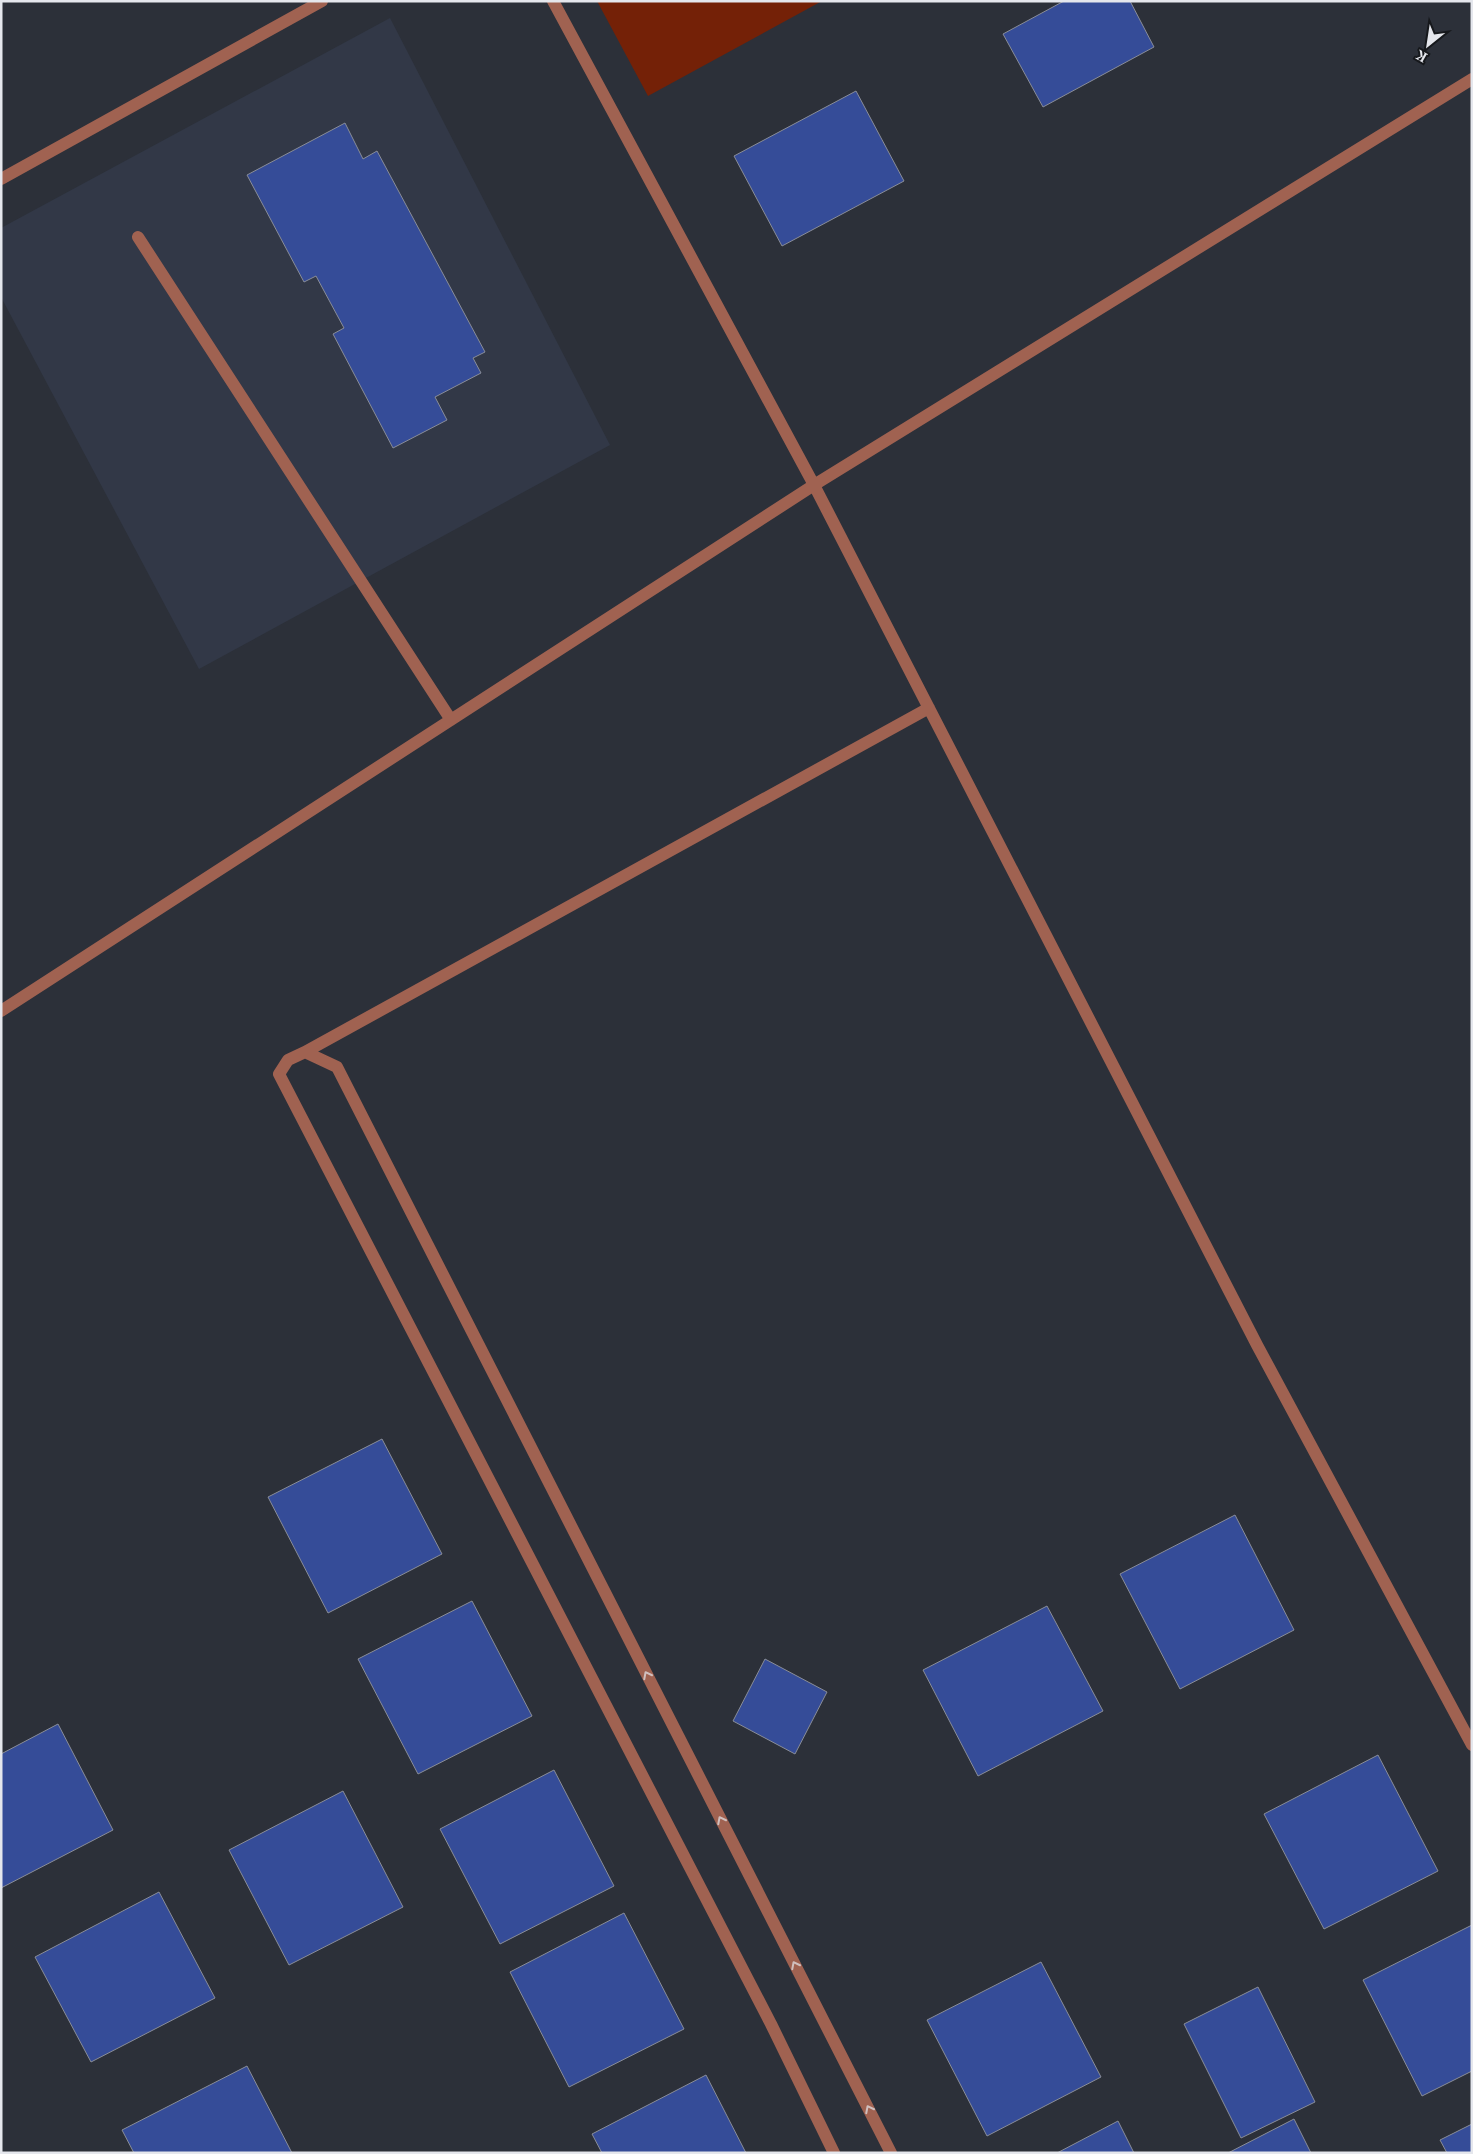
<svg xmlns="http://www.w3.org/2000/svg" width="1473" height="2154" font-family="'PT Serif',serif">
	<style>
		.built { fill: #323847 }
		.green { fill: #742107 }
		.building { fill: #354c98; stroke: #898d98 }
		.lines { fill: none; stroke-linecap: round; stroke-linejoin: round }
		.minor { stroke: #a06251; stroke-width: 12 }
		.oneway { stroke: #d0bfbe }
	</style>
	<rect width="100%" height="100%" fill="#2c3039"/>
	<path class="built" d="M390,18l220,427 -411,224 -198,-372v-69z"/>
	<path class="green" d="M597,1h225l-174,95z"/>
	<path class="building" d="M1064,1h66l24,46 -111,60 -40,-73z
		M856,91l48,90 -122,65 -48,-90z
		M345,123l18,36 14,-8 108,201 -12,6 8,15 -46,24 12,23 -54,28 -60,-114 11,-6 -28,-52 -12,6 -57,-107z
		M382,1439l60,115 -114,59 -60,-116z
		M1235,1515l59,115 -114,59 -60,-115z
		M472,1601l60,115 -114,58 -60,-115z
		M1047,1606l56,105 -125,65 -55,-106z
		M765,1659l62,33 -32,62 -62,-33z
		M58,1724l55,106 -112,58v-134z
		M1378,1755l60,116 -114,58 -60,-115z
		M554,1770l60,116 -114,58 -60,-115z
		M343,1791l60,116 -114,58 -60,-115z
		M159,1892l56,106 -124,64 -56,-105z
		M624,1913l60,116 -115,58 -59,-115z
		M1472,1925v146l-50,25 -59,-116z
		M1041,1962l60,115 -114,59 -60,-116z
		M1258,1987l57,115 -74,36 -57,-114z
		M247,2066l45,87h-158l-12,-23z
		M706,2075l40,78h-144l-10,-19z
		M1294,2119l17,34h-83z
		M1118,2121l16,32h-77z
		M1472,2124v29h-25l-7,-13z"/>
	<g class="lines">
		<path class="minor" d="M553,1l261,484 443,860 215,400
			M1,179l321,-178
			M138,237l313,483
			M1,1011l813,-526 658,-406
			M305,1052l624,-344
			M834,2153l-63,-129 -492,-950 9,-14 17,-8 32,15 554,1086"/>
	</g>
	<defs><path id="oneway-chevron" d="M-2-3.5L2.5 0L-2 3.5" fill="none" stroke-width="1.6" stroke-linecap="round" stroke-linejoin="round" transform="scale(1.25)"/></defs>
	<g class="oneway">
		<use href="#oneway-chevron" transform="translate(647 1675) rotate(-117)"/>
		<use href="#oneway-chevron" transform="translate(721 1820) rotate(-117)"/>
		<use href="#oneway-chevron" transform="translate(795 1965) rotate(-117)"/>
		<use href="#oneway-chevron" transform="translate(869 2109) rotate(-117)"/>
	</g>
	<rect width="1473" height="2154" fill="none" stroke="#e5e7ed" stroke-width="5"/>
	<g transform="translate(1428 45) rotate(210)" stroke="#16181c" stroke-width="4" paint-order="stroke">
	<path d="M0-4L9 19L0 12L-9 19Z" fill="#e5e7ed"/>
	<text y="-8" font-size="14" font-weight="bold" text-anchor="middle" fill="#e5e7ed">K</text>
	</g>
</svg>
